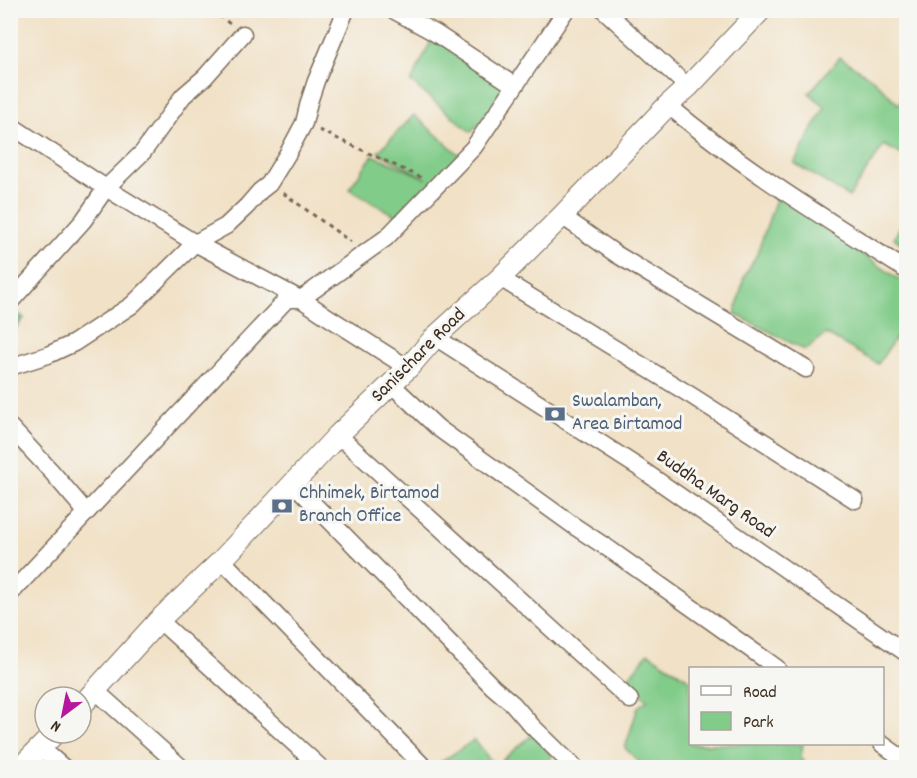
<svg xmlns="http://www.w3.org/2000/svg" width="917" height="778" font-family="Dekko,sans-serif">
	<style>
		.green { fill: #82cc8a; stroke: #5e7b54; stroke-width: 1.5 }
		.forest { fill: #69b076; stroke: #526d4a; stroke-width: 1.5 }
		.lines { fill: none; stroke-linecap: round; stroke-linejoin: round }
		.minor-casing { stroke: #7b6a59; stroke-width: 19 }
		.tertiary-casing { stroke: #7b6a59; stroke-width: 23 }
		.path { stroke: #7b6a59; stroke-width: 3; stroke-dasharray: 4.5 4.5; stroke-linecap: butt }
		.minor { stroke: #fff; stroke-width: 16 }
		.tertiary { stroke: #fff; stroke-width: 21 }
		.labels { text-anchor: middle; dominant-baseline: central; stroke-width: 6; stroke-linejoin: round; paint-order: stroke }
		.street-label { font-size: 20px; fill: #3b2a1e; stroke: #f6f6f2 }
		.service-label { font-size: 20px; fill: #4e5e75; stroke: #f6f6f2; text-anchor: start }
	</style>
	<rect width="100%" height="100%" fill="#f6f6f2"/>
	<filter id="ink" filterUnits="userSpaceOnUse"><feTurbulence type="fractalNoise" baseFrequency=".0167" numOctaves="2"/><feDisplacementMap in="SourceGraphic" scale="12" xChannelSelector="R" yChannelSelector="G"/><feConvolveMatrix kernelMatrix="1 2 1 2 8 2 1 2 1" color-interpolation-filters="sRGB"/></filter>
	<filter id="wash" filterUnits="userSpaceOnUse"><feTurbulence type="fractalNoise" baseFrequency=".008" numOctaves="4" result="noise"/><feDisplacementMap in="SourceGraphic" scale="24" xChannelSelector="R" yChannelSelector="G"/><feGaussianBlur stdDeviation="1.35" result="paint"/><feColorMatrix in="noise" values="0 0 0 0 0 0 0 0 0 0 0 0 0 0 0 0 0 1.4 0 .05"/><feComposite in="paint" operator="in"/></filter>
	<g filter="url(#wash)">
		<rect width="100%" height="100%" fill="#f1e1c6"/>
		<path class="green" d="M435,33l80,53 -44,46 -60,-50z
			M840,57l34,23 24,24 8,-8v61l-22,-12 -35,52 -55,-34 31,-56 -16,-14z
			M414,115l49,43 -60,62 -54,-31 24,-34 54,24 -49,-27z
			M777,196l129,88v38l-28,42 -52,-30 -21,16 -70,-36 9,-37 13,-23z
			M906,216v31l-12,-9z
			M648,653l42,27v64h113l-2,13 6,10h-163l-19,-19 13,-41 10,-7 -23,-18z
			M537,731l15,26 -12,10 -99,1 -3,-4 36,-24 21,26z"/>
		<path class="forest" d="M11,308l13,10 -13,16z"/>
	</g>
	<g filter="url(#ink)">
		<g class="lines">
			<g class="minor-casing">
				<path id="minor" d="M393,10l42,23 80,53
					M604,10l84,77
					M668,105c74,63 157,113 238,165
					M10,125l96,63 89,55 105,56
					M562,216l54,38 190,115
					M500,278l192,118 163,104
					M12,300l71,-79 23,-33 37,-36 40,-56 22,-19 38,-43
					M435,337l203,130 268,186
					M10,367l38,-12 26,-12 58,-38 63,-62 31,-17 21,-20 13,-15 9,-7 19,-31 16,-30 5,-21 7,-21 30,-71
					M408,368l-80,-51 -27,-18 85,-61 88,-91 92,-137
					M391,384l47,44 136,98 38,25 165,117
					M10,427l41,44 35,41
					M338,435l292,265
					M294,484l199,203 20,17 19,22 43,42
					M222,560l203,208
					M10,594l277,-295h14
					M159,620l162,148
					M96,691l86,77
					M882,744l24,17
					M41,748l23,20"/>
			</g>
			<g class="tertiary-casing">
				<path id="tertiary" d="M81,706l78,-86 63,-60 116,-125 70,-67 27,-31 65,-59 62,-62 106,-111 20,-18 73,-77
					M20,768l35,-35"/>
			</g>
			<path class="path" d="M212,10l18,14
				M319,130l103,48
				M283,193l68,49
				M13,315l2,16"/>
			<use href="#minor" class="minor"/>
			<use href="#tertiary" class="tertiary"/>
		</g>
	</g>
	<defs>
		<g id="bank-bare" transform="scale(1.62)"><path d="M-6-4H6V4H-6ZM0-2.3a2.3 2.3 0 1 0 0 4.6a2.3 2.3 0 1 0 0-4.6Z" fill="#5c6f8a" stroke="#f6f6f2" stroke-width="2.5" paint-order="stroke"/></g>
	</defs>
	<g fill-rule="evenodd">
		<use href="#bank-bare" x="555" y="414"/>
		<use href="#bank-bare" x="282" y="506"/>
	</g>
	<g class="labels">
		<g class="street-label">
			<text transform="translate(419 356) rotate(-45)">Sanischare Road</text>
			<text transform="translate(715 495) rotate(35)">Buddha Marg Road</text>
		</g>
		<g class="service-label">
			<text x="572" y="402">Swalamban,<tspan x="572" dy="23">Area Birtamod</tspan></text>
			<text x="299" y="494">Chhimek, Birtamod<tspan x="299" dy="23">Branch Office</tspan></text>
		</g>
	</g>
	<rect width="917" height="778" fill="none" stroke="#f6f6f2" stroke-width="36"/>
	<rect x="689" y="667" width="195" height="78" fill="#f6f6f2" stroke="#aba49d" stroke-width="1.5"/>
	<rect x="701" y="686" width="30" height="9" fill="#ffffff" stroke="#aba49d" stroke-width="1.5"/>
	<text x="743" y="697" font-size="18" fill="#3b2a1e">Road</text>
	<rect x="701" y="712" width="30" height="18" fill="#82cc8a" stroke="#aba49d" stroke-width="1.5"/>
	<text x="743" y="727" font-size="18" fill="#3b2a1e">Park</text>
	<g transform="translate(63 715) rotate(212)"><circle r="28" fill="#f6f6f2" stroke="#aba49d" stroke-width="1.5"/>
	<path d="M0-4.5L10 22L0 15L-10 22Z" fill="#b5179e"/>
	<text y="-9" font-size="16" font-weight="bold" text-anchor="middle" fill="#3b2a1e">N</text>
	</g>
</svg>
